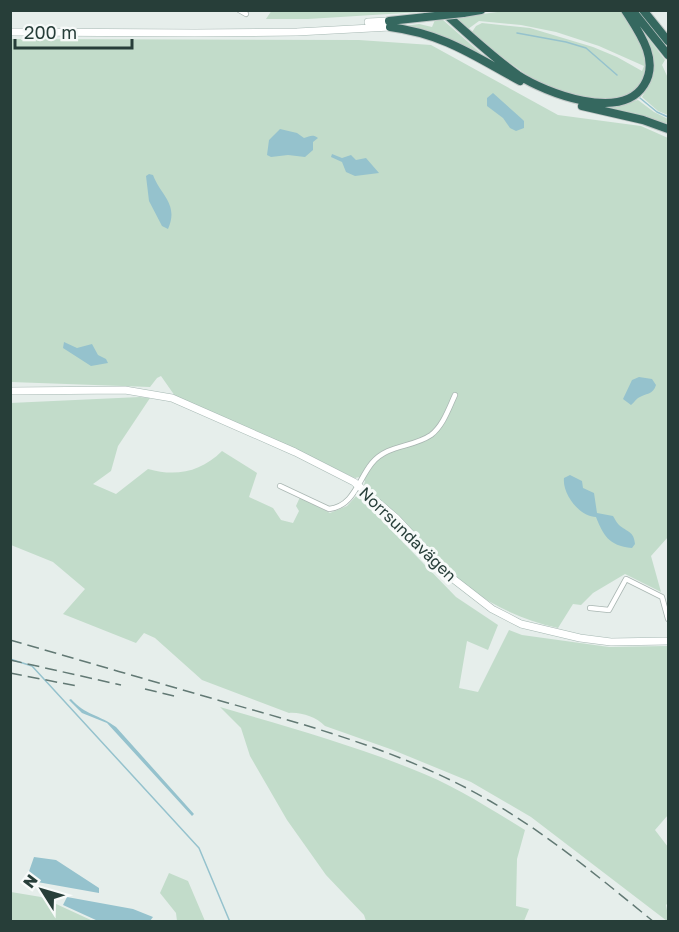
<svg xmlns="http://www.w3.org/2000/svg" width="679" height="932" font-family="'Golos Text',sans-serif">
	<style>
		.green { fill: #c2dcca }
		.water { fill: #95c2cd }
		.lines { fill: none; stroke-linecap: round; stroke-linejoin: round }
		.stream { stroke: #95c2cd; stroke-width: 1.5 }
		.street-casing { stroke: #a9b6b2; stroke-width: 6 }
		.secondary-casing { stroke: #a6b8b3; stroke-width: 8 }
		.highway-casing { stroke: #c3c9c8; stroke-width: 10 }
		.street { stroke: #fff; stroke-width: 4.5 }
		.secondary { stroke: #fff; stroke-width: 7 }
		.highway { stroke: #35685f; stroke-width: 8 }
		.rail { stroke: #627974; stroke-width: 1.5; stroke-dasharray: 12 6; stroke-linecap: butt }
		.highway-bridge-casing { stroke: #c3c9c8; stroke-width: 10; stroke-linecap: butt }
		.highway-bridge { stroke: #35685f; stroke-width: 8 }
		.labels { text-anchor: middle; dominant-baseline: central; stroke-width: 6; stroke-linejoin: round; paint-order: stroke }
		.street-label { font-size: 16px; fill: #273e39; stroke: #f7faf9 }
	</style>
	<rect width="100%" height="100%" fill="#e6eeeb"/>
	<path class="green" d="M272,10h145l4,2 -113,7h-42z
		M512,10l109,1 19,29 8,21 -7,26 -6,4 -3,-1 -1,4c-58,23 -118,-26 -159,-62l4,-6 6,-3 48,5 63,19 24,10 25,14 2,-5 -45,-20 -43,-14 -35,-7 -42,-4 -11,8 -23,-18 23,5z
		M435,20h8l48,42 -86,-36 14,-2 13,3z
		M637,23l28,37 -3,5 6,13v37l-10,-4 -16,-14c20,-32 12,-43 -5,-74z
		M11,39l348,1 72,5 127,70 83,11 27,12v399l-17,19 10,36 -36,-18 -32,19 -12,12 -8,-1 -15,24c-52,-12 -88,-34 -124,-72v-3l-70,-68 1,-4 -5,-4 -5,1 -180,-82 -14,-20 -4,2 -7,9 -139,-5z
		M638,100l16,12 14,7v8l-79,-22 21,2z
		M140,397l10,1 -32,48 -7,25 -18,13 23,10 32,-25c28,8 53,3 74,-18l35,22 -8,24 24,11 8,12 12,3 6,-12 -3,-5 4,-9 30,16 17,-7 10,-11 99,102 42,28 -10,25 -21,-9 -8,47 19,4 31,-62 13,5 87,12 58,-1 1,7v125l-1,6 1,2v29l-13,15 13,17v56l-2,2 2,10 -1,6 -136,-104 -60,-35 -78,-32 -68,-24c-9,-9 -24,-14 -36,-13l-87,-33 -47,-42 -11,-5 -8,10 -73,-29 22,-25 -32,-27 -42,-17 -1,-142z
		M220,707c64,19 130,37 192,62 40,15 77,39 113,61l-8,29 -1,47 13,3 -5,12h-158l-2,-6 -38,-40 -39,-55 -37,-64 -9,-28z
		M169,873l19,8 17,40h-28l-1,-8 -16,-20z
		M11,892l30,5 52,24h-82z"/>
	<path class="water" d="M493,93l29,26 2,2v7l-8,3 -6,-3 -7,-10 -16,-12v-8z
		M280,129l17,4 7,5c6,-2 9,-4 14,0l-5,4v8l-8,7 -17,-2 -17,2 -4,-2 2,-15z
		M332,154l10,4 9,-3 5,5 10,-2 13,15 -24,3 -9,-4 -4,-10 -11,-5z
		M149,174l4,1c8,21 26,29 15,54l-6,-3 -13,-25 -3,-25z
		M64,342l13,6 15,-4 6,11 8,4 2,4 -17,3 -28,-18z
		M639,377l13,2 4,6c-3,10 -10,8 -18,13 -3,2 -4,5 -7,7l-8,-6 9,-19z
		M570,475l12,6 1,7 11,5 3,20 16,3c2,3 3,6 6,9 8,7 15,6 16,19l-3,4c-24,-2 -29,-14 -36,-31 -16,0 -34,-23 -32,-39z
		M71,699c14,16 29,16 45,28l78,87 -2,2 -85,-93 -25,-10 -13,-13z
		M34,857l22,3 43,28v5l-73,-13z
		M67,897l66,12 20,8 -3,4h-52l-35,-16z"/>
	<g class="lines">
		<path class="stream" d="M517,33l49,9 20,6 31,27
			M640,98l17,14 11,5
			M10,659l22,7 167,182 31,74"/>
		<g class="street-casing">
			<path id="street" d="M239,10l7,4
				M280,486l49,23c25,-3 29,-29 43,-46 16,-19 40,-15 59,-28 12,-9 18,-27 24,-40
				M590,608l19,2 17,-31 36,18 6,22"/>
		</g>
		<g class="secondary-casing">
			<path id="secondary" d="M368,22l21,-1
				M10,32l185,1 102,-1 93,-5
				M10,391l115,-1 47,8 123,54 59,30 42,36 56,60 40,31 29,15 59,14 31,4 57,-1"/>
		</g>
		<g class="highway-casing">
			<path id="highway" d="M441,10c25,22 50,46 77,65 28,18 103,47 126,10 16,-25 -5,-53 -19,-75
				M632,10l36,45
				M643,10l25,31
				M463,13l18,-3
				M389,21l37,-4
				M390,27c54,7 84,29 130,54
				M582,106l61,14 25,9"/>
		</g>
		<use href="#street" class="street"/>
		<use href="#secondary" class="secondary"/>
		<use href="#highway" class="highway"/>
		<path class="rail" d="M10,640c73,21 145,42 218,63 90,25 181,51 262,98 59,34 111,78 164,121
			M10,660l111,25
			M10,673l67,13
			M145,689l29,7"/>
		<g class="highway-bridge-casing">
			<path id="highway-bridge" d="M426,17l37,-4"/>
		</g>
		<use href="#highway-bridge" class="highway-bridge"/>
	</g>
	<g class="labels">
		<g class="street-label">
			<text transform="translate(408 534) rotate(44)">Norrsundavägen</text>
		</g>
	</g>
	<rect width="679" height="932" fill="none" stroke="#273e39" stroke-width="24"/>
	<g transform="translate(42 890) rotate(307)" stroke="#f7faf9" stroke-width="4.5" paint-order="stroke">
	<path d="M0-4.5L10 22L0 15L-10 22Z" fill="#273e39"/>
	<text y="-9" font-size="16" font-weight="bold" text-anchor="middle" fill="#273e39">N</text>
	</g>
	<path d="M15 39v9h117v-9" fill="none" stroke="#273e39" stroke-width="3"/>
	<text x="24" y="39" font-size="18" fill="#273e39" stroke="#f7faf9" stroke-width="4.5" paint-order="stroke">200 m</text>
</svg>
